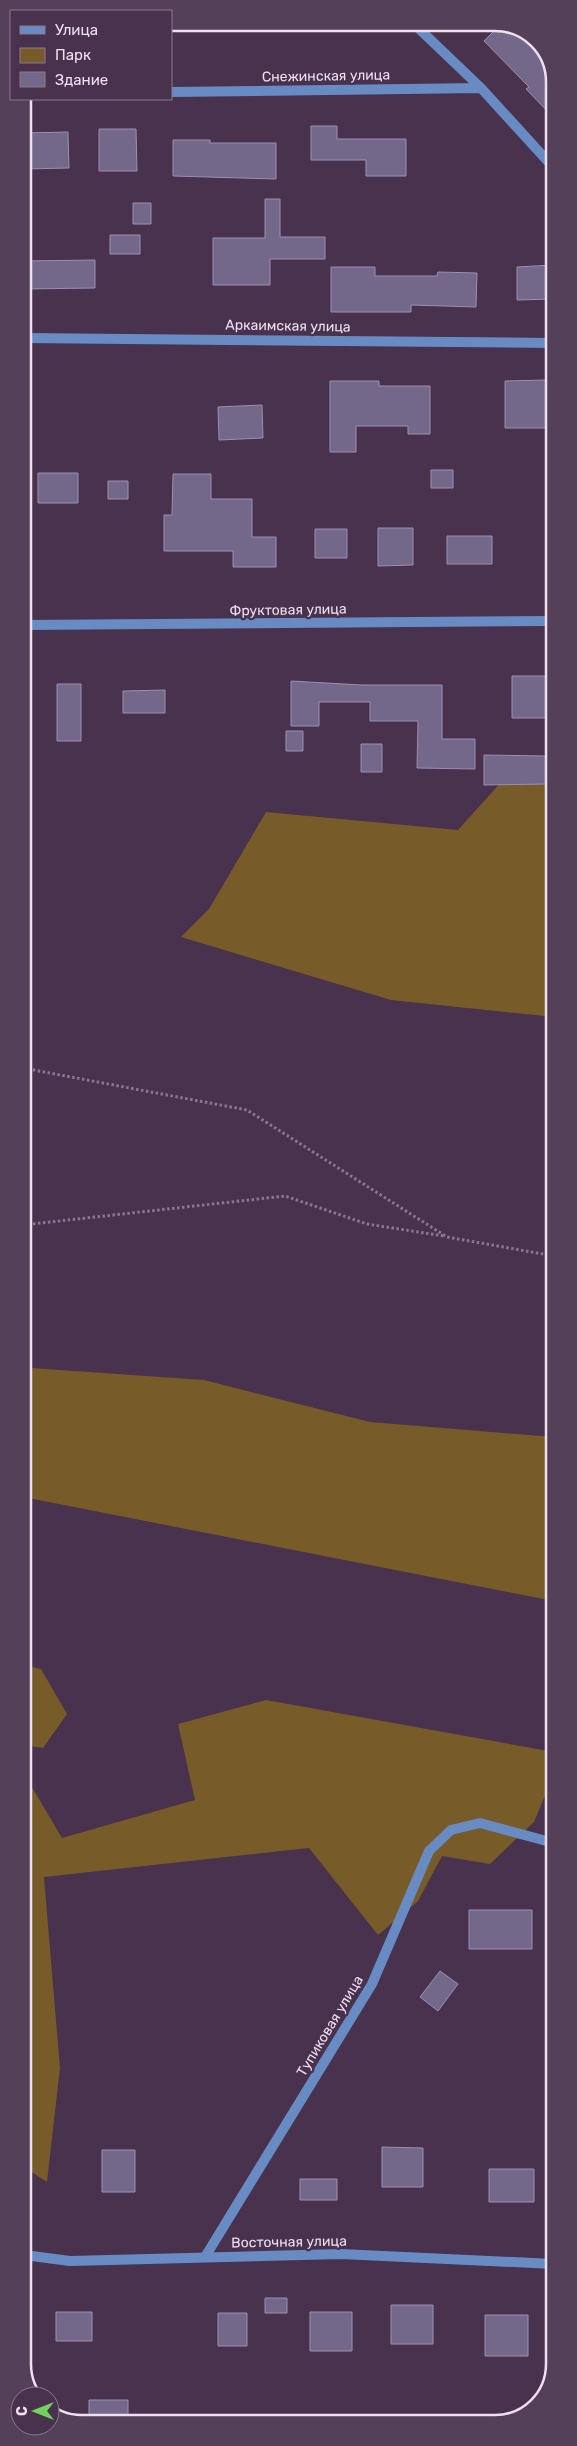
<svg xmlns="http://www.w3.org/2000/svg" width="577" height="2446" font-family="Rubik,sans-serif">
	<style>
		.green { fill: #775b28 }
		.building { fill: #74688a; stroke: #9b8fb2 }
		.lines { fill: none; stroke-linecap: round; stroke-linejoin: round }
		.path { stroke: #8a778e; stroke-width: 3; stroke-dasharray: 2.5 2.5; stroke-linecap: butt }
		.minor { stroke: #698bc3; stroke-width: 10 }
		.tertiary { stroke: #698bc3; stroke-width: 10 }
		.labels { text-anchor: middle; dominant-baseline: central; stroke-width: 5; stroke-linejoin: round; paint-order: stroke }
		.street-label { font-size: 14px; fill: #eee0f0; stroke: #48324d }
		.rim { fill: none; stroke: #eee0f0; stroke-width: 2.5 }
	</style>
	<rect width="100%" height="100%" fill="#48324d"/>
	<path class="green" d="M520,761l34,14v242l-163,-17 -210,-63 28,-28 57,-97 192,18z
		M31,1368l173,12 166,42 184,15v164l-531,-104v-121z
		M23,1665l18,4 26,45 -24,34 -20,-3z
		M266,1700l288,52v22l-20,48 -44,42 -48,-8 -24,45 -40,34 -69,-87 -265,29 16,191 -13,114 -23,-15 -1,-395 39,66 133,-38 -17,-76z"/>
	<path class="building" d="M502,23l12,6 36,36 3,6v46l-27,-28 3,-2 -45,-46z
		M311,126h26v13h69v37h-40v-16h-55z
		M99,129h37l1,42h-38z
		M68,132l1,36 -46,1v-36z
		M173,140h37v3h66v36l-103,-3z
		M265,199h15v38h45v22h-55v26h-57v-47h52z
		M133,203h18v21h-18z
		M110,235h30v19h-30z
		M95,260v28l-72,1v-28z
		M553,265l1,34 -37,1v-33z
		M331,267h44v9h62l1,-4 39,1 -1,34 -65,-2v7h-80z
		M546,380v48h-41v-47z
		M330,381h49v5h51v48h-22v-8h-52v26h-26z
		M262,405l1,33 -44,2 -1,-33z
		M431,470h22v18h-22z
		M38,473h40v30h-40z
		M173,474h38v25h41v38h24v30h-43v-16h-69v-36h8z
		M108,481h20v18h-20z
		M378,528h35v37l-35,1z
		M315,529h32v29h-32z
		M447,536h45v28h-45z
		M512,676h42v42h-42z
		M291,681l71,4h80v54h33v30l-58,-1 1,-47h-48v-19h-51v24h-28z
		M57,684h24v57h-24z
		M165,690v23h-42v-22z
		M286,731h17v20h-17z
		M361,744h21v28h-21z
		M484,755l62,1v28l-62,1z
		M469,1910h63v39h-63z
		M440,1971l18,13 -20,27 -18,-14z
		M382,2147l41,1v39h-41z
		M102,2150h33v42h-33z
		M489,2169h45v33h-45z
		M300,2179h37v21h-37z
		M265,2298h22v15h-22z
		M391,2305h42v39h-42z
		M56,2312h36v29h-36z
		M310,2312h42v39h-42z
		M218,2313h29v33h-29z
		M485,2315h43v41h-43z
		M89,2400h39v23h-39z"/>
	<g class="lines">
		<path class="path" d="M23,1068l224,42 200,127 107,19
			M23,1225l262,-29 82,28 77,12"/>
		<path class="minor" d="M413,23l68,65 72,79
			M171,92l310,-4
			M23,338l531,5
			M205,2257l167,-273 57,-133 22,-21 29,-7 74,20"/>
		<path class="tertiary" d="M23,625l531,-4
			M24,2255l46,6 271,-7 213,10"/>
	</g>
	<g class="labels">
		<g class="street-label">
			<text transform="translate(326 76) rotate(-1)">Снежинская улица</text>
			<text transform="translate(288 326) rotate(1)">Аркаимская улица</text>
			<text transform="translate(288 610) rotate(-1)">Фруктовая улица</text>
			<text transform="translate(330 2026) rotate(-59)">Тупиковая улица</text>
			<text transform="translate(289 2242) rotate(-1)">Восточная улица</text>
		</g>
	</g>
	<path d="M0 0H577V2446H0ZM82 31H495A51 51 0 0 1 546 82V2364A51 51 0 0 1 495 2415H82A51 51 0 0 1 31 2364V82A51 51 0 0 1 82 31Z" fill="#55405a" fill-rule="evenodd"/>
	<path class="rim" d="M82 31H495A51 51 0 0 1 546 82V2364A51 51 0 0 1 495 2415H82A51 51 0 0 1 31 2364V82A51 51 0 0 1 82 31Z"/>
	<rect x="10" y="10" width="162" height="90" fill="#48324d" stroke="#8a788e"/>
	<rect x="20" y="26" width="25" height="8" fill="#698bc3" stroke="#8a788e"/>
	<text x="55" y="35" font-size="15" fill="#eee0f0">Улица</text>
	<rect x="20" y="48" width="25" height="15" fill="#775b28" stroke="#8a788e"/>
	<text x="55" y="60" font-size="15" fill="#eee0f0">Парк</text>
	<rect x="20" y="72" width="25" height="15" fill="#74688a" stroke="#8a788e"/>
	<text x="55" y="85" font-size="15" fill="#eee0f0">Здание</text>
	<g transform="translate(35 2411) rotate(270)"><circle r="24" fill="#48324d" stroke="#8a788e"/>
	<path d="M0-4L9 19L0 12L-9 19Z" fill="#71d35e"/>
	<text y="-8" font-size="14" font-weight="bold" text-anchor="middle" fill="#eee0f0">С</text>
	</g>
</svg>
